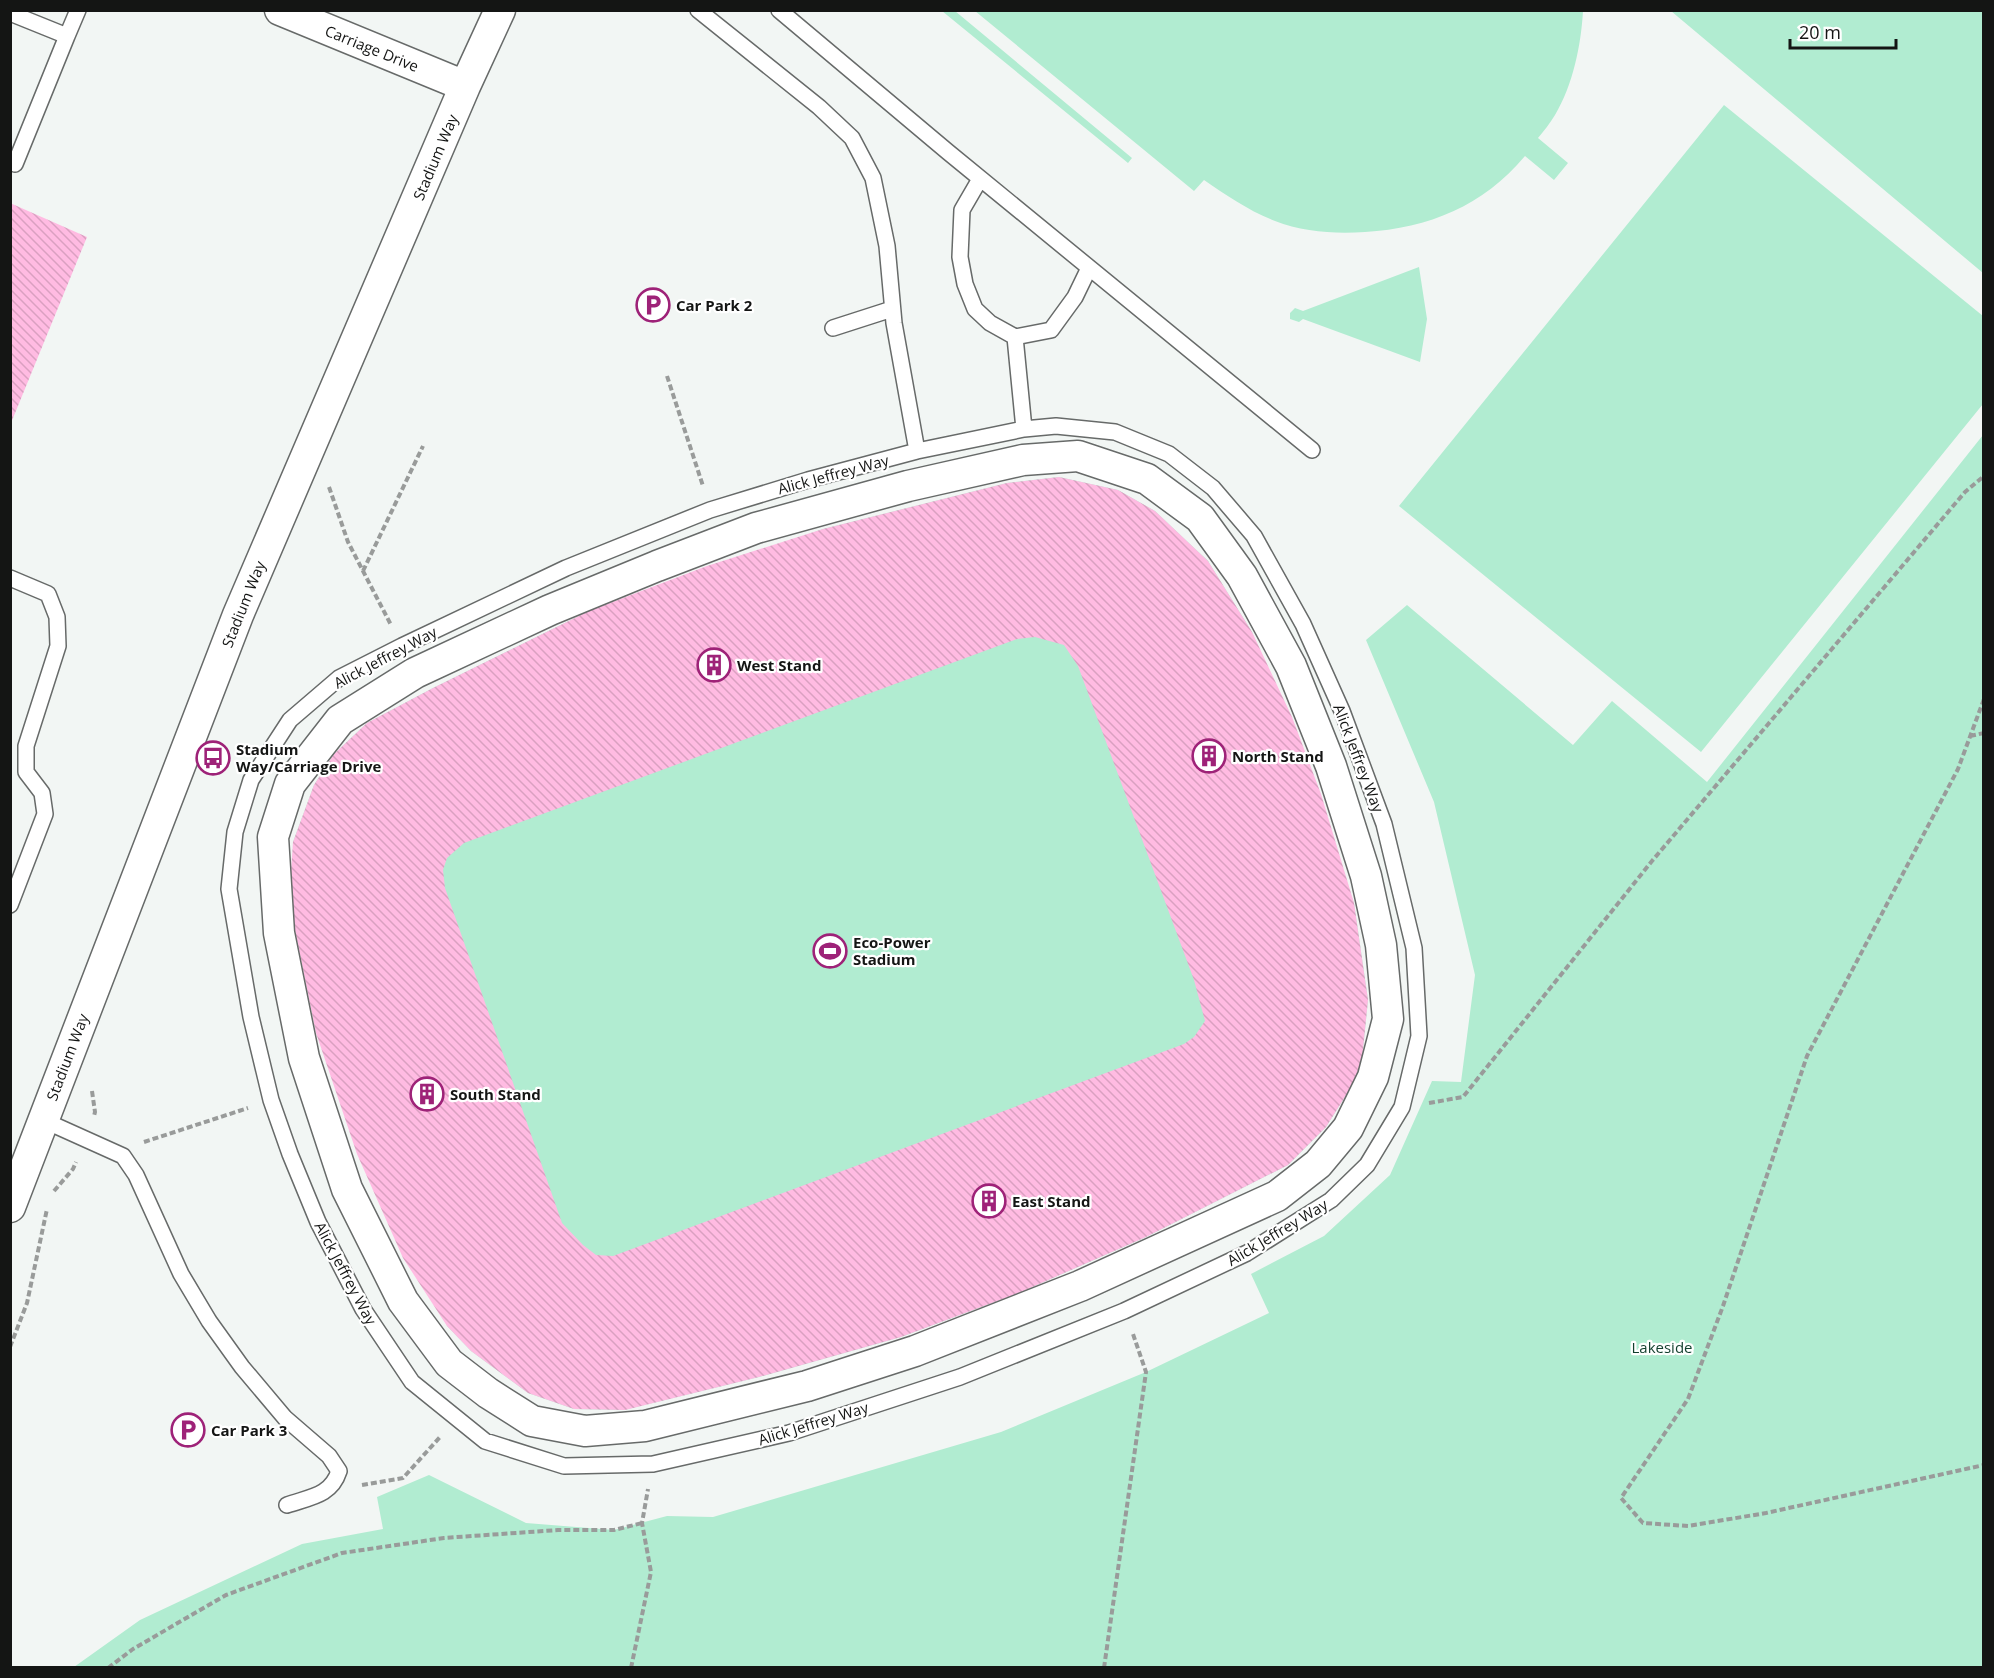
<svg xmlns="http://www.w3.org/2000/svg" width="1994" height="1678" font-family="'Open Sans',sans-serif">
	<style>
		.green { fill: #b1ecd1 }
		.building { fill: url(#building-back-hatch); fill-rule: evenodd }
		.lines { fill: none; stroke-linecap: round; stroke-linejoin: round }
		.lane-casing { stroke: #676a69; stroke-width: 18 }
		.street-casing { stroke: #676a69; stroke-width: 33 }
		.path { stroke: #999b9a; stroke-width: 4; stroke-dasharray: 6 3; stroke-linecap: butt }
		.lane { stroke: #fff; stroke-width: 15 }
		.street { stroke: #fff; stroke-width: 30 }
		.labels { text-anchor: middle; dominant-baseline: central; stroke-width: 4.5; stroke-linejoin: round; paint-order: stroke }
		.street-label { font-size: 15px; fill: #141514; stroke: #fff }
		.poi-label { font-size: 15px; font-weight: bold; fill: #141514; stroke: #fff; text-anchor: start }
		.park-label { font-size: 15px; fill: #123f2e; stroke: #fff }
	</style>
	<defs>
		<pattern id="building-back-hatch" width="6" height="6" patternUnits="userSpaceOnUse" patternTransform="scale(1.5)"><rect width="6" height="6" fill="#ffbbe2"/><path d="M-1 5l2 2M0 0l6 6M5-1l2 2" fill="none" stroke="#daa0c1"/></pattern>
	</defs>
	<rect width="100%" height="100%" fill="#f2f6f4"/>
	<path class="green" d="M942,11h13l177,147 -4,5z
		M975,11h608c-2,34 -10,74 -28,104 -5,8 -11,16 -17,23l30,25 -14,17 -29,-24c-42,50 -96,72 -160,76 -30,2 -62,0 -90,-11 -26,-10 -49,-26 -71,-41l-10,11z
		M1671,11h312v262z
		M1724,105l259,211v88l-282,348 -302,-246z
		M1419,267l8,52 -7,43 -117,-43 -4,3 -9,-3v-6l5,-5 8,3z
		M1983,435v1232h-1909l66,-47 162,-76 81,-15 -6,-32 52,-22 97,48 88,7 53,-14 46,1 288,-85 145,-60 123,-59 -18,-39 73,-38 66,-61 42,-94 29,1 14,-107 -41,-173 -68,-162 41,-35 166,140 39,-44 95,81z
		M1059,477l59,13 37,21 53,50 44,71 102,271 14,97 -6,59 -9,25 -27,43 -38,38 -142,72 -125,55 -120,45 -142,40 -135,33 -50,-1 -46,-16 -57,-42 -24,-25 -154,-484 21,-57 20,-31 33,-31 66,-35 156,-77 234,-82 184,-46z"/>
	<path class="building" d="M10,203l77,34 -76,186h-1z
		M1059,477l59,13 37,21 53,50 44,71 40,85 29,77 33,109 14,97 -6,59 -9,25 -27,43 -38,38 -142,72 -125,55 -120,45 -142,40 -134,33 -51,-1 -46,-16 -57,-42 -24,-25 -44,-68 -46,-104 -41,-121 -27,-132 4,-59 21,-57 20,-31 33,-31 66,-35 156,-77 118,-45 116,-37 184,-46zM1035,637l29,8 14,21 116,314 11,41 -11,16 -10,7 -571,212 -17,-1 -13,-10 -21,-22 -117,-335 -2,-18 4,-12 17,-15 553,-204z"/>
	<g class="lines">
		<g class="lane-casing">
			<path id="lane" d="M698,10l121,97 33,31 21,40 14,68 7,77 23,128
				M779,10l169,142 364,298
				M10,13l57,23 11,-26
				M15,164l52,-128
				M980,179l-18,31 -2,47 5,27 10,25 15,14 25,14 36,-7 24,-33 14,-29
				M833,328l59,-19
				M1015,337l9,92
				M1056,426l59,6 54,22 44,34 41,48 49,88 39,87 42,113 30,124 5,88 -17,71 -35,58 -36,35 -84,53 -123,58 -164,66 -171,56 -136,31 -89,2 -79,-25 -73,-59 -49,-73 -45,-87 -28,-68 -19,-54 -20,-83 -22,-128 6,-57 16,-52 39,-60 49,-42 63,-32 164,-78 144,-58 98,-30 109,-29 107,-22z
				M10,578l38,16 9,23 1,29 -32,100v26l16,21 3,21 -35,91
				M43,1120l80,36 13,19 45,99 28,47 33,46 43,51 44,38 10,15c-8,25 -29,26 -52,34"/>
		</g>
		<g class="street-casing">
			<path id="street" d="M280,10l185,76
				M1078,456l69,23 53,39 42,58 49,90 40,100 35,110 15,69 7,74 -15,58 -25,51 -30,36 -41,32 -197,90 -165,65 -108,35 -162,40 -60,5 -53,-10 -44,-28 -39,-30 -46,-62 -56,-112 -43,-131 -25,-125 -6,-96 17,-53 50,-64 75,-47 135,-63 107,-44 99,-38 152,-42 115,-26z
				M10,1207l228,-592 227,-529 35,-76"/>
		</g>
		<path class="path" d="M667,376l36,110
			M329,487l19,55 43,83
			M363,571l60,-125
			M1984,699l-26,70 -151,287 -84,250 -35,93 -67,99 22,25 45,3 78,-13 218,-48
			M1970,736l14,-3
			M92,1091l3,21 -1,4
			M1429,1103l34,-6 189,-236 313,-369 19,-16
			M144,1142l104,-34
			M54,1191l19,-22 3,-7
			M10,1347l17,-44 20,-94
			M362,1485l41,-7 37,-41
			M108,1668l25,-19 93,-54 116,-42 102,-15 114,-8h56l28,-7
			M631,1668l20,-96 -9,-49 6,-34
			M1104,1668l42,-296 -13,-38"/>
		<use href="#lane" class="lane"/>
		<use href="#street" class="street"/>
	</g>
	<defs>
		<g id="parking-ring" transform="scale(1.725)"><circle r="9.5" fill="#fff" stroke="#9e2278" stroke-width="1.5"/><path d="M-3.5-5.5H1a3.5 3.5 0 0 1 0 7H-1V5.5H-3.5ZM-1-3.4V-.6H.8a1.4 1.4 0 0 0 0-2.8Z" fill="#9e2278"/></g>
		<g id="building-ring" transform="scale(1.725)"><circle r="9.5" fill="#fff" stroke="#9e2278" stroke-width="1.5"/><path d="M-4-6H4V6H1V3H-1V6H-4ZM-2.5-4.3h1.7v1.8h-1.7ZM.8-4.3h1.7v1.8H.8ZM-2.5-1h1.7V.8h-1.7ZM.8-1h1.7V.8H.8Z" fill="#9e2278"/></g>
		<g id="bus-ring" transform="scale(1.725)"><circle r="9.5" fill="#fff" stroke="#9e2278" stroke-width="1.5"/><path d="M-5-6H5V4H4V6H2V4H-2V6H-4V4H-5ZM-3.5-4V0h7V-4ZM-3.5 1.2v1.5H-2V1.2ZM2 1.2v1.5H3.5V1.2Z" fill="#9e2278"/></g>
		<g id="stadium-ring" transform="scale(1.725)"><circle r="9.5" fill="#fff" stroke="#9e2278" stroke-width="1.5"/><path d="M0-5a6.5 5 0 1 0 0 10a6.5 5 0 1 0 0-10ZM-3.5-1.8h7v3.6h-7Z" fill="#9e2278"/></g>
	</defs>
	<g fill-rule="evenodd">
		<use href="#parking-ring" x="653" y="305"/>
		<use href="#building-ring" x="714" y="665"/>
		<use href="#building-ring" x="1209" y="756"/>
		<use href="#bus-ring" x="213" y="758"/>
		<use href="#stadium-ring" x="830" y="951"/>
		<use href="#building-ring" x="427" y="1094"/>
		<use href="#building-ring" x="989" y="1201"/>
		<use href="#parking-ring" x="188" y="1430"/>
	</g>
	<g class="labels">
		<g class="street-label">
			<text transform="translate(372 48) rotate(22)">Carriage Drive</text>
			<text transform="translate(435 157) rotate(-67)">Stadium Way</text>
			<text transform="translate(833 474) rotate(-15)">Alick Jeffrey Way</text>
			<text transform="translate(243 604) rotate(-68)">Stadium Way</text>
			<text transform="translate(385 657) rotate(-28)">Alick Jeffrey Way</text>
			<text transform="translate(1359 758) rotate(69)">Alick Jeffrey Way</text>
			<text transform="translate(67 1057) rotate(-69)">Stadium Way</text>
			<text transform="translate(1277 1232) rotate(-31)">Alick Jeffrey Way</text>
			<text transform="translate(346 1273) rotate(62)">Alick Jeffrey Way</text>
			<text transform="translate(813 1423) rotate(-17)">Alick Jeffrey Way</text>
		</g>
		<g class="poi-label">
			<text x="676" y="305">Car Park 2</text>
			<text x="737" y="665">West Stand</text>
			<text x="236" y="749">Stadium<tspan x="236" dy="17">Way/Carriage Drive</tspan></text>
			<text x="1232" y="756">North Stand</text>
			<text x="853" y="942">Eco-Power<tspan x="853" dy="17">Stadium</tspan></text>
			<text x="450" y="1094">South Stand</text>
			<text x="1012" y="1201">East Stand</text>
			<text x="211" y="1430">Car Park 3</text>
		</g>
		<g class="park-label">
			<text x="1662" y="1347">Lakeside</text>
		</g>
	</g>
	<rect width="1994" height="1678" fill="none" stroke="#141514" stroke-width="24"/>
	<path d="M1790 39v9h106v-9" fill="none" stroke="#141514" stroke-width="3"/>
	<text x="1799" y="39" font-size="18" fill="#141514" stroke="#ffffff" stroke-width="4.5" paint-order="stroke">20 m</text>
</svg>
